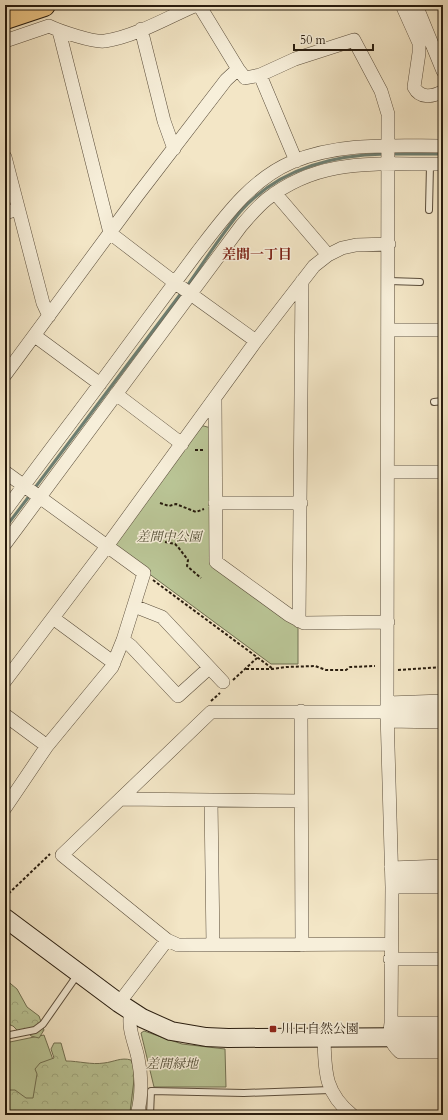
<svg xmlns="http://www.w3.org/2000/svg" width="448" height="1120" font-family="Cardo,'Noto Serif JP',serif">
	<style>
		.green { fill: #bac596; stroke: #717052 }
		.forest { fill: url(#forest-crowns); stroke: #717052 }
		.lines { fill: none; stroke-linecap: round; stroke-linejoin: round }
		.stream { stroke: #6d7e71; stroke-width: 3 }
		.lane-casing { stroke: #5b4e3c; stroke-width: 8 }
		.street-casing { stroke: #5b4e3c; stroke-width: 14 }
		.secondary-casing { stroke: #281c0e; stroke-width: 20 }
		.highway-casing { stroke: #281c0e; stroke-width: 24 }
		.path { stroke: #281c0e; stroke-width: 2; stroke-dasharray: 3 2; stroke-linecap: butt }
		.lane { stroke: #f7efda; stroke-width: 6 }
		.street { stroke: #f7efda; stroke-width: 13 }
		.secondary { stroke: #f7efda; stroke-width: 18 }
		.highway { stroke: #eac383; stroke-width: 22 }
		.poi-dot { fill: #8f2418; stroke: #f7efda; stroke-width: 1.5 }
		.labels { text-anchor: middle; dominant-baseline: central; stroke-width: 3; stroke-linejoin: round; paint-order: stroke }
		.park-label { font-size: 13px; font-style: italic; fill: #544f37; stroke: #f7efda }
		.poi-label { font-size: 13px; fill: #281c0e; stroke: #f7efda; text-anchor: start }
		.neighbourhood-label { font-size: 14px; font-weight: bold; fill: #7a1f14; stroke: #f7efda }
	</style>
	<defs>
		<pattern id="forest-crowns" width="20" height="18" patternUnits="userSpaceOnUse"><rect width="20" height="18" fill="#bac596"/><path d="M2 6a3 3 0 1 1 6 0M12 15a3 3 0 1 1 6 0" fill="none" stroke="#a0a980"/></pattern>
	</defs>
	<rect width="100%" height="100%" fill="#f3e6c6"/>
	<filter id="stains"><feTurbulence type="fractalNoise" baseFrequency=".005" numOctaves="4"/><feColorMatrix values="0 0 0 0 .2 0 0 0 0 .09 0 0 0 0 .02 0 0 0 .5 -.17"/></filter>
	<radialGradient id="worn" r=".72"><stop offset=".6" stop-color="#630" stop-opacity="0"/><stop offset="1" stop-color="#630" stop-opacity=".3"/></radialGradient>
	<path class="green" d="M200,425l11,3 1,136 86,63v37h-27l-154,-114 -2,-9z
		M144,1031l38,13 43,5 1,38h-72l-13,-54z
		M44,1035l12,33 77,-2 4,26 -4,23h-128v-72z"/>
	<path class="forest" d="M5,979l12,10 10,18 12,9 5,14 -5,8 -8,-2 -6,-8 -6,4 -6,-6 -8,-3z
		M54,1043h7l5,18c13,0 25,4 38,2 10,-1 17,-6 27,-3l4,12 -5,40 -3,3h-122v-25h10l11,8h7l4,-24 -2,-5 5,-6 14,-5 -3,-9z"/>
	<g class="lines">
		<path class="stream" d="M391,154h52
			M187,286c17,-24 34,-51 53,-74 37,-42 91,-57 145,-58
			M34,489l148,-197
			M5,528l25,-33"/>
		<g class="lane-casing">
			<path id="lane" d="M429,210l1,-45
				M389,281l31,1
				M434,402l9,-1
				M5,1036l30,-6 8,-6 35,-50
				M150,1115l1,-24 93,2 86,-3"/>
		</g>
		<g class="street-casing">
			<path id="street" d="M199,5l39,64 7,9 15,-3 35,-16 59,-19 27,51 7,23 -1,598 5,175 -1,136
				M402,5l17,38v10l-5,34c6,12 19,10 29,4
				M416,5l27,66
				M141,29l23,92 10,28
				M59,31l51,202 64,49 82,59
				M5,41l44,-15c10,5 46,17 56,15 29,-4 64,-24 91,-36
				M260,75l36,86
				M5,157l38,146 6,13
				M275,193l53,62
				M5,213l13,-4
				M389,330h54
				M35,336l65,48
				M5,375l132,-179 89,-116 12,-11
				M116,394l66,50
				M215,398l1,164 73,53 15,8 84,-1
				M5,472l139,101 -21,67 -11,27 -65,79 -42,62
				M388,472h55
				M215,503h86
				M5,511c40,-55 82,-109 122,-164 23,-31 46,-62 69,-93 27,-35 54,-74 96,-92 48,-20 101,-16 151,-16
				M5,544l236,-318c8,-9 16,-19 26,-27 55,-43 111,-34 176,-35
				M134,606l28,11 61,65
				M53,618l61,45
				M299,621l3,-340
				M123,640l8,6 47,50 31,-28
				M5,681l97,-128 154,-212 58,-75 14,-11 14,-7 14,-3 33,-1
				M388,703l55,-2
				M301,711l1,234
				M5,715l42,31
				M388,721l55,1
				M121,799l180,2
				M211,800l2,145
				M391,868l52,-2
				M392,878h51
				M392,887h51
				M390,944l-212,1 -11,-5 -105,-85 149,-143h232
				M390,959h53
				M119,1003l48,-63
				M131,1012c-4,16 4,31 7,46 4,19 4,39 -1,57
				M443,1023h-52c-2,13 -1,20 9,29h43
				M324,1038c1,33 0,54 28,77"/>
		</g>
		<g class="secondary-casing">
			<path id="secondary" d="M5,918l114,85 23,15 29,13 35,6 22,1 215,-1"/>
		</g>
		<g class="highway-casing">
			<path id="highway" d="M5,18l39,-13"/>
		</g>
		<path class="path" d="M195,450h9
			M160,503l9,3 7,-2 20,8 8,-3
			M165,542l10,2 3,3 10,13 -1,6 14,12
			M153,580l120,89
			M246,669h27l13,-2 29,-1 11,4h20l4,-3 25,-1
			M398,670l45,-3
			M233,680l24,-22
			M211,701l9,-8
			M5,897l45,-43"/>
		<use href="#lane" class="lane"/>
		<use href="#street" class="street"/>
		<use href="#secondary" class="secondary"/>
		<use href="#highway" class="highway"/>
	</g>
	<rect class="poi-dot" x="269" y="1025" width="8" height="8" rx="2"/>
	<g class="labels">
		<g class="park-label">
			<text x="169" y="537">差間中公園</text>
			<text x="172" y="1064">差間緑地</text>
		</g>
		<g class="poi-label">
			<text x="281" y="1029">川口自然公園</text>
		</g>
		<g class="neighbourhood-label">
			<text x="257" y="254">差間一丁目</text>
		</g>
	</g>
	<rect width="448" height="1120" fill="none" stroke="#f3e6c6" stroke-width="20"/>
	<rect x="6" y="6" width="436" height="1108" fill="none" stroke="#281c0e" stroke-width="2"/>
	<rect x="10" y="10" width="428" height="1100" fill="none" stroke="#281c0e"/>
	<path d="M294 44v6h79v-6" fill="none" stroke="#281c0e" stroke-width="2"/>
	<text x="300" y="44" font-size="12" fill="#281c0e" stroke="#f7efda" stroke-width="3" paint-order="stroke">50 m</text>
	<rect width="100%" height="100%" filter="url(#stains)"/>
	<rect width="100%" height="100%" fill="url(#worn)"/>
</svg>
